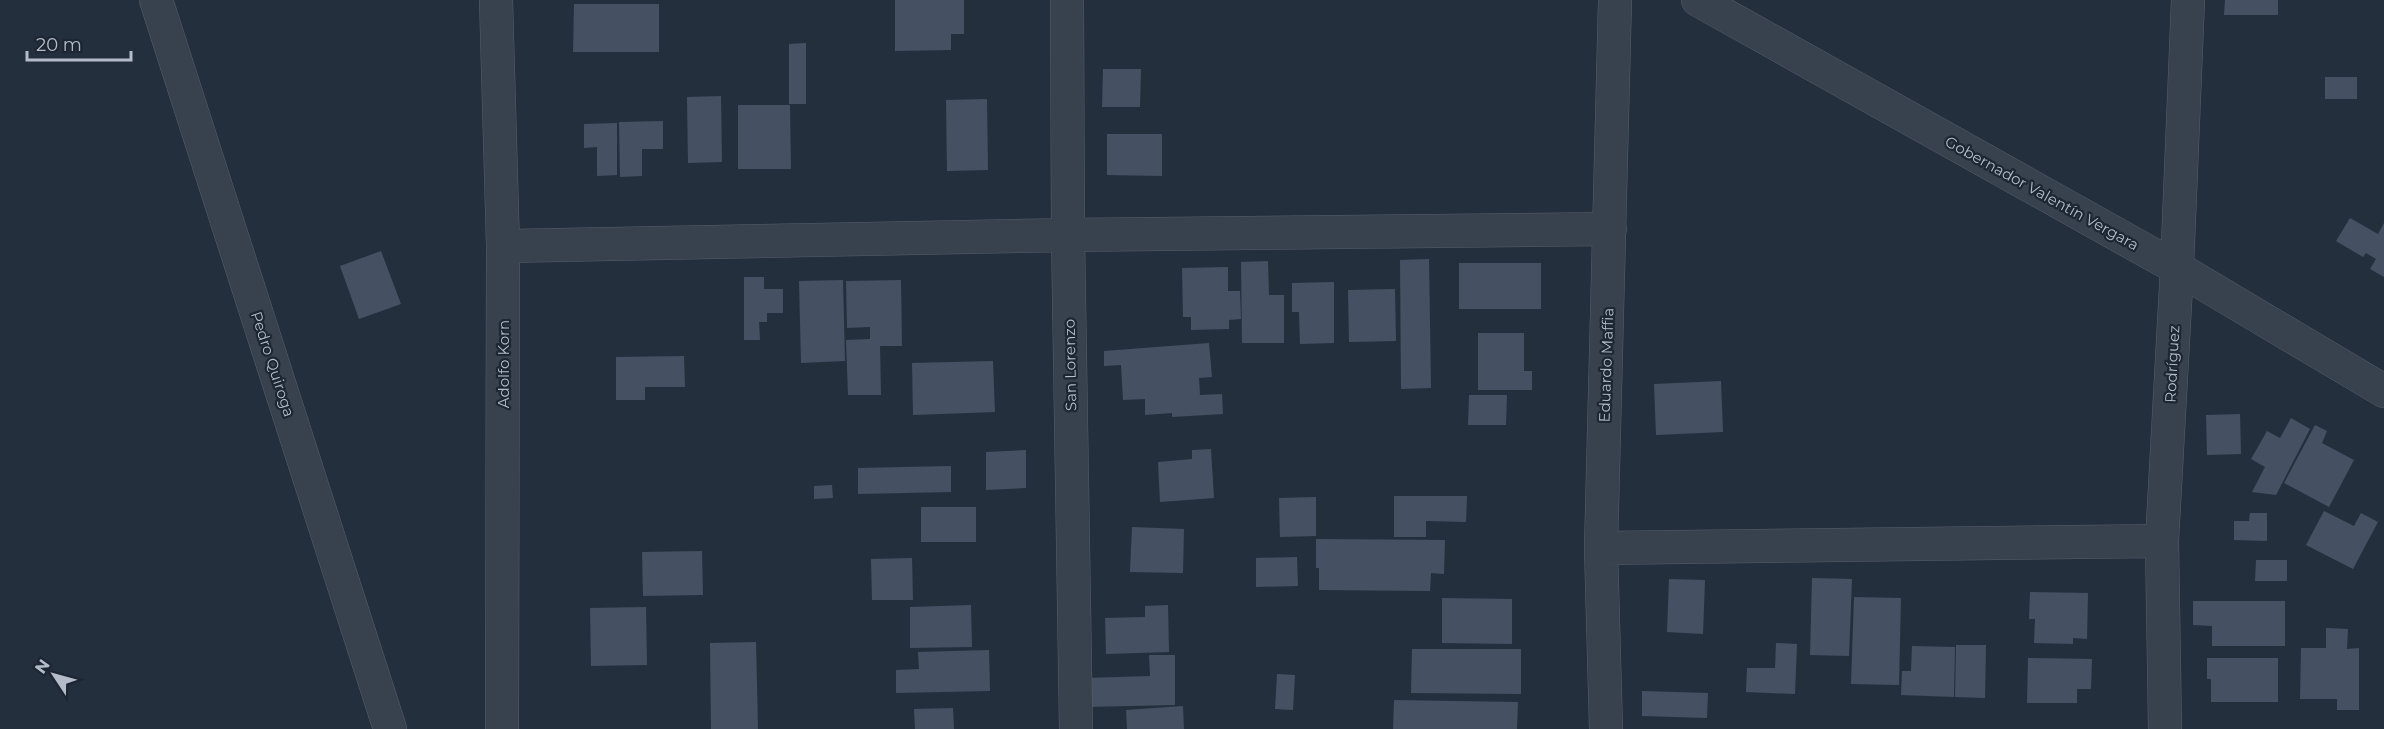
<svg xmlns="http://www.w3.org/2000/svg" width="2384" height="729" font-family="Montserrat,sans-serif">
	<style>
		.building { fill: #455162 }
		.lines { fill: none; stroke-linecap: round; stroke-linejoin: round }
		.minor-casing { stroke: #565f6c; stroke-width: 34 }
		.minor { stroke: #38414e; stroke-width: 33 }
		.labels { text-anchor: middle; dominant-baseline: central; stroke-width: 4.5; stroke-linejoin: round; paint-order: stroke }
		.street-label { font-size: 15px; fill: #b4bcc9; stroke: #1d2633 }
	</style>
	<rect width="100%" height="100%" fill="#242f3e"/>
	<path class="building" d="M895,0h69v34h-13v16l-56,1z
		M2225,0h53v15h-54z
		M574,4h85v48h-86z
		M806,43v61h-17v-60z
		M1103,69h38l-1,38h-38z
		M2325,77h32v22h-32z
		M721,96l1,66 -34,1 -1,-66z
		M987,99l1,71 -41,1 -1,-71z
		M738,105h52l1,64h-53z
		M663,121v28h-21v27l-22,1 -1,-55z
		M617,123v52l-20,1v-29l-13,1v-24z
		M1107,134h55v42l-55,-1z
		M2350,218l28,16 6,-11v54l-14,-8 6,-10 -10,-6 -3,4 -27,-16z
		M381,251l20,53 -42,15 -19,-53z
		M1429,259l2,129 -30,1 -1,-129z
		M1268,261l1,34h15v48h-42l-1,-81z
		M1459,263h82v46h-82z
		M1228,267v24h12l1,28 -12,1v9l-38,1v-13h-8l-1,-49z
		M744,277h20v12h19v24h-16v9h-8l1,18h-16z
		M843,280l2,81 -44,2 -2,-82z
		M901,280l1,66h-22l1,49h-33l-2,-55 24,-1v-12l-23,1 -1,-47z
		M1334,282v61l-34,1 -1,-32h-7v-29z
		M1395,289l1,52 -47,1 -1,-52z
		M1478,333h46v38h8v19h-54z
		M1209,343l3,34 -13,1 1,17 22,-1 1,20 -51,3v-4l-27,2v-16l-22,1 -2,-35 -17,1v-15z
		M684,356l1,31h-40v13h-29v-43z
		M993,361l2,51 -82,3 -1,-52z
		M1721,381l2,51 -67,3 -2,-51z
		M1469,395h38l-1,30h-38z
		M2240,414l1,40 -34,1 -1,-40z
		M2291,418l19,11 -34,66 -24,-3 13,-25 -14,-8 16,-28 13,7z
		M2315,425l12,6 -5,12 32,17 -25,47 -45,-24z
		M1211,449l3,49 -54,4 -2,-40 34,-3v-9z
		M1026,450v38l-40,2v-38z
		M951,466v26l-93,2v-26z
		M832,485l1,13 -19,1v-13z
		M1394,496h73l-1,26 -40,-1v16h-32z
		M1316,497v39l-36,1 -1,-39z
		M921,507h55v35h-55z
		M2324,511l30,15 7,-13 17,9 -25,47 -47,-24z
		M2250,513h17v28l-33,-1v-19h15z
		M1132,527l52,2 -1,44 -53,-1z
		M1316,539l129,1 -1,34 -13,-1 -1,18 -111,-1v-22h-3z
		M702,551l1,44 -60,1 -1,-44z
		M1297,557l1,29 -42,1v-29z
		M912,558l1,42h-41l-1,-41z
		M2256,560h31v21h-32z
		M1812,578l40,1 -3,77 -39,-1z
		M1669,579l36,1 -2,54 -36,-2z
		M2030,592l58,1 -1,46 -14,-1v6l-39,-1 1,-24h-6z
		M1854,597l47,1 -2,87 -48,-1z
		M1442,598l70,1v45l-70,-1z
		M2193,601h92v45h-73v-20l-19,-1z
		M971,605l1,42 -62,1v-41z
		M1168,605l1,47 -63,2 -1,-36 40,-1v-11z
		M646,607l1,58 -56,1 -1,-58z
		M2326,628l22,1 -1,20 12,-1v62h-22v-11h-37l1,-51h25z
		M756,642l2,87h-47l-1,-86z
		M1776,643l21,1 -2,50 -49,-2 1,-24h28z
		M1956,645h30l-1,53 -30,-1z
		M1912,646l43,1 -1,50 -53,-2 1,-24h9z
		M1412,649h109v45l-110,-1z
		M989,650l1,41 -94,2v-23l23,-1 -1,-17z
		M1149,655h26v50l-89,2 -1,-29 65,-2z
		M2028,658l64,1 -1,30h-14v14h-50z
		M2207,658h71v44h-67v-23h-4z
		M1277,674l18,1 -2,35 -18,-1z
		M1642,691l66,2 -1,25 -65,-2z
		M1394,700l124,2 -1,27h-124z
		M1183,706l1,23h-57l-1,-19z
		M953,708l1,21h-39l-1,-20z"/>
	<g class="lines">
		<g class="minor-casing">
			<path id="minor" d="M156,0l234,729
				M496,0l7,246 -1,483
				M1067,0l1,235 8,494
				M1698,0l479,268 207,123
				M503,246l565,-11 542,-6
				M1601,548l561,-7
				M1606,729l-5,-181 14,-548
				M2165,729l-3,-188 15,-273 11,-268"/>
		</g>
		<use href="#minor" class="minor"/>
	</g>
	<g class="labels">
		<g class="street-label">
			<text transform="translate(2042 193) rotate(29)">Gobernador Valentín Vergara</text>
			<text transform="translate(273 364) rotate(72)">Pedro Quiroga</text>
			<text transform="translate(503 364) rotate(-90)">Adolfo Korn</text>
			<text transform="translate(2172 364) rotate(-87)">Rodríguez</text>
			<text transform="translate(1070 365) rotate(-91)">San Lorenzo</text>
			<text transform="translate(1606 365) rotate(-88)">Eduardo Maffia</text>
		</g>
	</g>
	<g transform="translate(54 675) rotate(306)" stroke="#1d2633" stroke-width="4.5" paint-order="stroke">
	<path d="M0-4.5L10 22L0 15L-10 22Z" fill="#b4bcc9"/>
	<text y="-9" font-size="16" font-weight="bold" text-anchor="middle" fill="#b4bcc9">N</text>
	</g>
	<path d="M27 51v9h104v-9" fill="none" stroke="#b4bcc9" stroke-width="3"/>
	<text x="36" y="51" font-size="18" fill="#b4bcc9" stroke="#1d2633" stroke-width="4.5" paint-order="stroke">20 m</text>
</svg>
